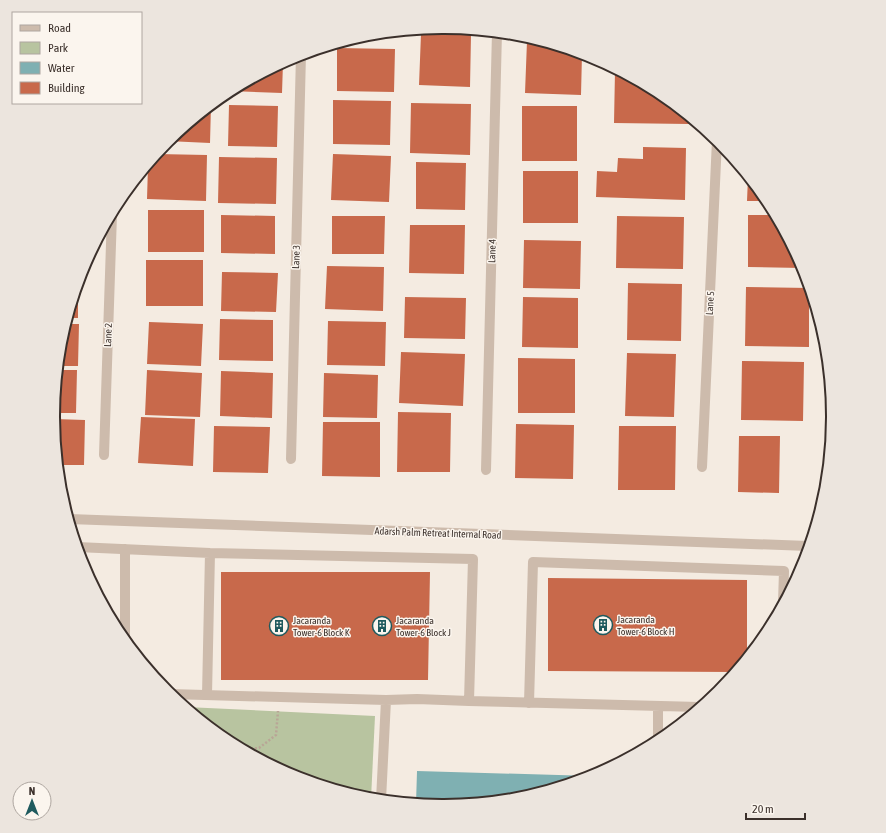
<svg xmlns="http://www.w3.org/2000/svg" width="886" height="833" font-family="'Asap Condensed',sans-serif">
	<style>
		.green { fill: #b8c4a0 }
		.water { fill: #7fb0b2 }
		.building { fill: #c8694b }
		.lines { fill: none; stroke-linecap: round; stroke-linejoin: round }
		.path { stroke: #b9a596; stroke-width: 2.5; stroke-dasharray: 2 2; stroke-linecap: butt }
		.street { stroke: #cdbbac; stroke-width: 10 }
		.labels { text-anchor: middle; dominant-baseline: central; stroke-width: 3; stroke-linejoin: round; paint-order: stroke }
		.street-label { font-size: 10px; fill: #3b302b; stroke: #fbf5ee }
		.poi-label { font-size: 10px; fill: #3b302b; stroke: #fbf5ee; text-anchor: start }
		.rim { fill: none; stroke: #3b302b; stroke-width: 2 }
	</style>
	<rect width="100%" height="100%" fill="#f4ebe1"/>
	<path class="green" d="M186,707l189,9 -4,83 -77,-23 -68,-36z"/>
	<path class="water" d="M417,771l175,5 -73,23 -76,7 -27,-3z"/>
	<path class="building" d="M402,31v3h-20v-1z
		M421,34l50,1 -1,52 -51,-2z
		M527,41l15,1 40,12 -1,41 -56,-2z
		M337,48l58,1 -1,43 -57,-1z
		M283,63l-1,30 -52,-2z
		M615,71h4l41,22 29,24v7l-75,-1z
		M333,100l58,1 -1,44 -57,-1z
		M411,103l60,1 -1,51 -60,-2z
		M211,105l-1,38 -43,-2h1z
		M229,105l49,1 -1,41 -49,-1z
		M522,106h55v55h-55z
		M643,147l43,1 -1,52 -89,-3 1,-26 20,1 1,-14 25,1z
		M157,154l50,1 -1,46 -59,-2 1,-33z
		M333,154l58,2 -2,46 -58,-2z
		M219,157l58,1 -1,46 -58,-1z
		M416,162l50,1 -1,47 -49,-1z
		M523,171h55v52h-55z
		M748,177l19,23 1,1h-21z
		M148,210h56v42h-56z
		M221,215l54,1v38l-54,-1z
		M748,215h27l27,53 -54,-1z
		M332,216h53l-1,38h-52z
		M617,216l67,1 -1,52 -67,-1z
		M410,225h55l-1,49 -55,-1z
		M524,240l57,1 -1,48 -57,-1z
		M88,259v11h-6l1,-3z
		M146,260h57v46h-57z
		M327,266l57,1 -1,44 -58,-2z
		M222,272l56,1 -2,39 -55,-1z
		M628,283l54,1 -1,57 -54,-1z
		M78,284v34h-10z
		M746,287l63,1v59l-64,-1z
		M405,297l61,1 -1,41 -61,-1z
		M523,297l55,1v50l-56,-1z
		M220,319l53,1v41l-54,-1z
		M328,321l58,1 -1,44 -58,-1z
		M149,322l54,2 -2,42 -54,-2z
		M66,324h13l-1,42h-19l2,-26z
		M401,352l64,2 -2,52 -64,-3z
		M627,353l49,1 -2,63 -49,-1z
		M518,358l57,1v54h-57z
		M742,361l62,1 -1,59 -62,-1z
		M58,370h19l-1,43h-22z
		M147,370l55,3 -2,44 -55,-2z
		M221,371l52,2 -1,45 -52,-2z
		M324,373l54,2 -1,43 -54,-1z
		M398,412l53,1 -1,59h-53z
		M141,417l54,2 -2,47 -55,-3z
		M54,419l31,1 -1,45h-26z
		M323,422h57v55l-58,-1z
		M516,424l58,1 -1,54 -58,-1z
		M214,426l56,1 -2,46 -55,-1z
		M619,426h57l-1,64h-57z
		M739,436h41l-1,57 -41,-1z
		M221,572h209l-2,108h-207z
		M548,578l199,2v77l-13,15 -186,-1z"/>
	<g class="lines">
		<path class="path" d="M243,749l16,-1 17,-13 2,-24"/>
		<path class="street" d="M104,455l8,-241
			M291,459l10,-405
			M702,467l15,-327
			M486,470l11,-438
			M69,519l739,27 -1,5
			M77,547l133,6 263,6 -4,142
			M125,640v-91
			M170,694l216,6 31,-1 52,2 230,6
			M207,695l3,-142
			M529,703l4,-141 251,9 -1,32
			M658,741v-35
			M381,800l5,-100"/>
	</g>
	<defs>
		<g id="building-ring" transform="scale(1)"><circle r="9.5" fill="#fbf5ee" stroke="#1f5a5e" stroke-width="1.5"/><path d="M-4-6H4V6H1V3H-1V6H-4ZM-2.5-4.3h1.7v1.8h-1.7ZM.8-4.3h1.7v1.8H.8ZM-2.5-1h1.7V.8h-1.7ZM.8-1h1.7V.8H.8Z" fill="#1f5a5e"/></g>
	</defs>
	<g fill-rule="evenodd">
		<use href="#building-ring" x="603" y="625"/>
		<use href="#building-ring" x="279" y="626"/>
		<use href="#building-ring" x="382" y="626"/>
	</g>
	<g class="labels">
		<g class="street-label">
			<text transform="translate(492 251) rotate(-89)">Lane 4</text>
			<text transform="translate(296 257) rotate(-88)">Lane 3</text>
			<text transform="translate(710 303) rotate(-87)">Lane 5</text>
			<text transform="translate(108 335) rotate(-88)">Lane 2</text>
			<text transform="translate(438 533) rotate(2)">Adarsh Palm Retreat Internal Road</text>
		</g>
		<g class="poi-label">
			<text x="617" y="619">Jacaranda<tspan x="617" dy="12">Tower-6 Block H</tspan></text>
			<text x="293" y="620">Jacaranda<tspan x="293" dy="12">Tower-6 Block K</tspan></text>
			<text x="396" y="620">Jacaranda<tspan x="396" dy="12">Tower-6 Block J</tspan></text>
		</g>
	</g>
	<path d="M0 0H886V833H0ZM442 34H444A382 382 0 0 1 826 416V417A382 382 0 0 1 444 799H442A382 382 0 0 1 60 417V416A382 382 0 0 1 442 34Z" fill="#ece5de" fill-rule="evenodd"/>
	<path class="rim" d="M442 34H444A382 382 0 0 1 826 416V417A382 382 0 0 1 444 799H442A382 382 0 0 1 60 417V416A382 382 0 0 1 442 34Z"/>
	<rect x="12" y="12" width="130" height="92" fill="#fbf5ee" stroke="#aea6a0"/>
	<rect x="20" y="25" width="20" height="6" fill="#cdbbac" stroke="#aea6a0"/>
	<text x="48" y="32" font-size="12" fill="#3b302b">Road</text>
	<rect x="20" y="42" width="20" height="12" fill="#b8c4a0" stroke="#aea6a0"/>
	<text x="48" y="52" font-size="12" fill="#3b302b">Park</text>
	<rect x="20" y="62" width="20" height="12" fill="#7fb0b2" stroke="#aea6a0"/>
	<text x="48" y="72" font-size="12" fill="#3b302b">Water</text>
	<rect x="20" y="82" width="20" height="12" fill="#c8694b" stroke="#aea6a0"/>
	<text x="48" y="92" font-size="12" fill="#3b302b">Building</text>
	<g transform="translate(32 801)"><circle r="19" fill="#fbf5ee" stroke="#aea6a0"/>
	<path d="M0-3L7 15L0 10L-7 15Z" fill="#1f5a5e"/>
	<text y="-6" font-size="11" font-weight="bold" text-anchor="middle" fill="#3b302b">N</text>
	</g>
	<path d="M746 813v6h59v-6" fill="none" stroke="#3b302b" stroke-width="2"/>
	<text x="752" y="813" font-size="12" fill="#3b302b" stroke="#fbf5ee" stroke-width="3" paint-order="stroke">20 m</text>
</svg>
